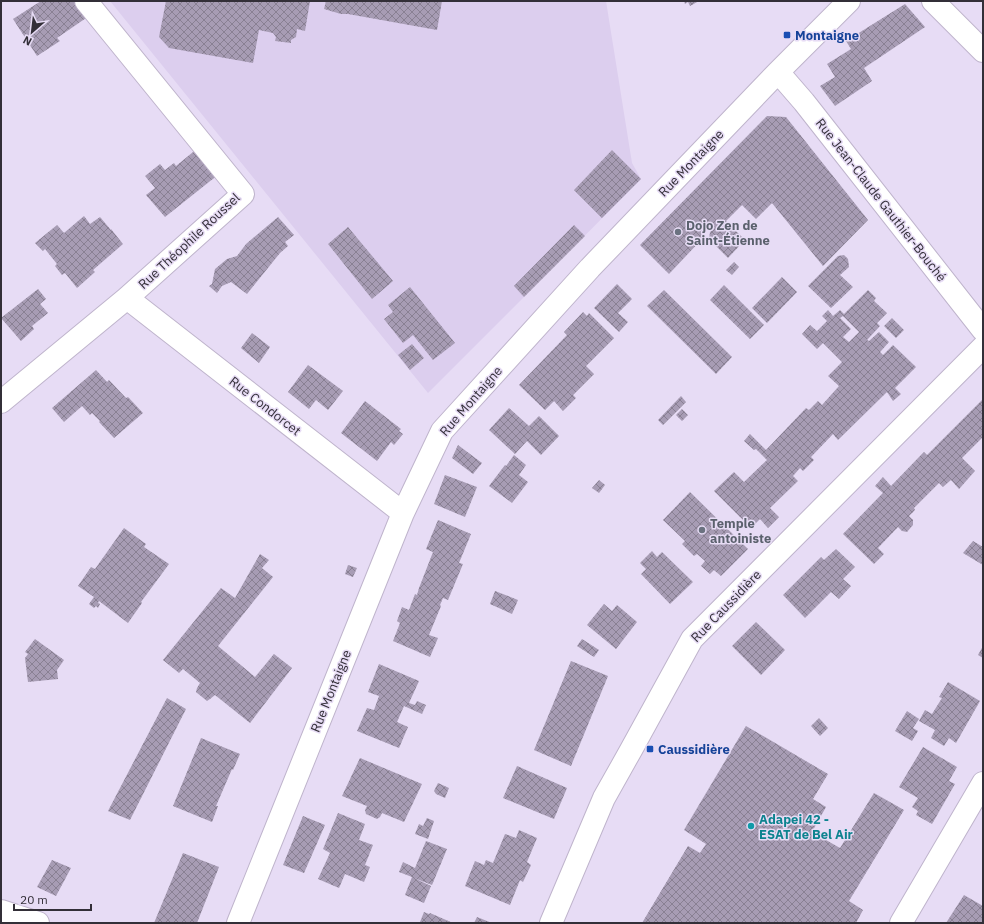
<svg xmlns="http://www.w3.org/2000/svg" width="984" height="924" font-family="'IBM Plex Sans',sans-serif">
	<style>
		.built { fill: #dcceee }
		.building { fill: url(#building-cross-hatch); fill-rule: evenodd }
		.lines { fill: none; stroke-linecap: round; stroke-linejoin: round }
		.minor-casing { stroke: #bfb4cc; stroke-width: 24 }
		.minor { stroke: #fff; stroke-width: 22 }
		.transit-dot { fill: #1a4fb4; stroke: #e7dcf5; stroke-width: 1.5 }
		.worship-dot { fill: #6b7280; stroke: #e7dcf5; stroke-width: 1.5 }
		.culture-dot { fill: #0f9aa8; stroke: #e7dcf5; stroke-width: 1.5 }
		.labels { text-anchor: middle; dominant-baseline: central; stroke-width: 3; stroke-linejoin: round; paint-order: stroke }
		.transit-label { font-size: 13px; font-weight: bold; fill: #164399; stroke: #e7dcf5; text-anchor: start }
		.street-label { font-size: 13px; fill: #332f38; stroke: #e7dcf5 }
		.worship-label { font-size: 13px; font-weight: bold; fill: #5b616d; stroke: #e7dcf5; text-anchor: start }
		.culture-label { font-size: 13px; font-weight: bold; fill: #0d838f; stroke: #e7dcf5; text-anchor: start }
	</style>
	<defs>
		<pattern id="building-cross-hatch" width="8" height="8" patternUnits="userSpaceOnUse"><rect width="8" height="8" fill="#a79cb4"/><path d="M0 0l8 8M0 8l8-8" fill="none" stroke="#898093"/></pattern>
	</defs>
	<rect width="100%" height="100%" fill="#e7dcf5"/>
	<path class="built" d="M110,1h496l26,162 9,16 -117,118 -96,96z"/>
	<path class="building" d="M41,1h36l12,15 -32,22 3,3 -23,15 -24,-37z
		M166,1h144l-5,30 -8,-2 -1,8 -5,3v3l-16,-2 1,-4 -3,-4 -14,-3 -6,33 -84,-15 -10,-11z
		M326,1h116l-5,29 -89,-16h-7l-17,-5z
		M684,1h15l-9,5 -2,-4 -3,2z
		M905,4l20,23 -61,41 8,13 -37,25 -15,-20 15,-9 -8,-13 24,-15 -5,-8z
		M767,116l19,1 82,103 -45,46 -51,-63 -16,16 -14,-14 -16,16 19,19 -17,18 -19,-19 1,-7 2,-2 -4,-5h-3l-4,4 3,2 -1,7 -34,36 -29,-29z
		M198,148l21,26 -54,43 -19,-22 9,-7 -10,-12 15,-12 5,6 9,-7 2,3z
		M612,150l29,29 -39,39 -28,-28z
		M84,216l6,8 10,-7 11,13v-1l12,15 -30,26 2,2 -18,16 -12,-15 -3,2 -7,-9 2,-2 -12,-15 -2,2 -8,-8 22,-18 7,8z
		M278,217l16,18 -9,7 3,4 -8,7 -33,41 -16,-12 -9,4 -5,7 -8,-7 3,-2 3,-15 12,-10 10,-3 9,-12z
		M574,225l11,11 -61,61 -10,-11z
		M348,227l45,54 -21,18 -44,-55z
		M844,255l4,4 1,8 -9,8 13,12 -22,21 -23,-22 30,-30z
		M734,262l5,5 -7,8 -6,-5z
		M782,277l15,15 -30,31 -15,-15z
		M617,284l15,15 -14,14 10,9 -9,10 -25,-24z
		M724,285l40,40 -14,14 -40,-39z
		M410,287l45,56 -22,17 -20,-25 -10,8 -19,-24 9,-7 -5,-7z
		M38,289l8,10 -6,5 8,9 -16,13 2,3 -13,12 -20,-23z
		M664,290l68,67 -16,17 -69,-68z
		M868,290l8,8 -2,3 13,12 -10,10 3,3 -13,14 2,1 10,-9 10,10 -9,10 3,3 10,-10 23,22 -21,21 6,6 -8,7 -6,-9 -49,48 -5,-6 -22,23 3,3 -11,11 -3,-3 -7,8 5,5 -28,27 9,9 -11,11 -8,-9 -9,9 -37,-37 20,-19 10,10 23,-22 -11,-11 -2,1 -10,-9 6,-7 16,16 40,-42 3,2 9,-9 4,4 17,-19 -11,-10 14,-14 -19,-19 -6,6 -15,-15 8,-9 7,6 10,-10 -5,-5 6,-6 5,6 7,-6 4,4zM843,316l16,16 -10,10 -6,-5 8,-8 -11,-11z
		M583,312l4,4 2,-3 25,25 -28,28 8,8 -21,21 3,3 -13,13 -9,-10 -9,9 -26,-25 48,-50 -3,-3z
		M892,318l12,12 -8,8 -12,-12z
		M252,333l18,14 -11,16 -18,-15z
		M412,344l12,14 -14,12 -12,-15z
		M308,365l35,26 -15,19 -12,-10 -7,9 -21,-17z
		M96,370l11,12 2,-2 17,18 2,-1 15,16 -29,25 -15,-16 1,-1 -8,-8 -2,2 -8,-9 -18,16 -12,-14z
		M681,396l5,6 -23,23 -5,-5z
		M983,399v38l-21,21 13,13 -16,18 -8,-9 -8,7 -4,-4 -25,25 1,2 -6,6 4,4v5l-6,7 -5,-1 -4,-4 -20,21 6,6 -10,10 -31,-30 40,-41 -8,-7 8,-9 8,9 33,-34 3,3z
		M365,401l36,28 -2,2 4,3 -9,11 -3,-3 -14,19 -36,-28z
		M509,408l20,18 10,-10 20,20 -18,19 -14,-14 -12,13 -26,-24z
		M682,409l6,6 -6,6 -6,-6z
		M458,445l24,18 -9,11 -21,-16z
		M514,455l12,10 -7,10 9,7 -16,21 -23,-17 16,-21 1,1z
		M445,475l32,12 -12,30 -31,-13z
		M599,480l6,5 -6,8 -7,-5z
		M690,492l58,57 -27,27 -7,-6 -4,4 -9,-8 4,-5 -8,-7 -3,2 -12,-12 3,-3 -22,-21z
		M438,520l33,14 -12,29 4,1 -15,36 -5,-2 -3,7 1,1 -12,29 9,3 -8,19 -37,-16 7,-18 -3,-2 5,-14 7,3 6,-16 2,1 2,-7 14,-36 -7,-3z
		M124,528l22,16 -2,3 25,17 -28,38 1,1 -14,20 -29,-22 -1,2 2,1 -2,4 -2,-2 -2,2 -5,-4 5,-7 -16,-11 13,-19 4,2z
		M973,541l10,6v18l-20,-12z
		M836,549l19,18 -12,12 8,7 -12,13 -8,-7 -26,26 -22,-23 38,-38 3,3z
		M652,551l5,6 5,-5 31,30 -23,22 -29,-30 5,-5 -6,-6z
		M260,554l9,6 -7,8 11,9 -55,69 37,31 19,-23 18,14 -42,55 -35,-28 -5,4 -3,2 -11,-9 1,-4 3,-5 -17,-14 -4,4 -16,-13 58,-72 14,10z
		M348,565l9,3 -4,9 -8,-3z
		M495,591l23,9 -6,14 -22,-10z
		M604,604l8,7 5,-6 20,17 -21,27 -29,-24z
		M756,622l29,28 -24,25 -29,-29z
		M35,639l29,21 -7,10 1,9 -30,3 -3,-24 3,-4 -3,-2z
		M582,639l17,11 -5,7 -17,-11z
		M983,646v12l-5,-3z
		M571,661l37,15 -37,90 -37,-16z
		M379,664l40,17 -10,22 6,2 2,-4 9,4 -4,9 -18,-8 -7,16 11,5 -9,21 -42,-17 10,-23 7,2 5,-14 -11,-4z
		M948,682l32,19 -24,42 -7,-5 -5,8 -13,-8 4,-8 -16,-9 6,-11 7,4 10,-16 -3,-1z
		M167,698l19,11 -56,111 -22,-9z
		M907,711l12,8 -6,9 5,3 -6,10 -17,-10z
		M819,718l9,10 -8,8 -9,-10z
		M746,726l82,48 -15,25 13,8 -14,25 28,16 34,-55 30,17 -55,91 14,9 -7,13h-214l46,-77 12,7 6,-9 -22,-14z
		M201,738l39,16 -7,16 -1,-1 -16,37h2l-6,16 -39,-16z
		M923,747l34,20 -8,14 6,3 -23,40 -16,-9 2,-4 -6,-4 6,-9 -19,-11z
		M360,758l62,26 -18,38 -22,-9 -2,4 -3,2 -11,-5 -1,-4 2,-4 -25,-10z
		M517,766l50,22 -13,31 -51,-21z
		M438,783l11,5 -4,10 -9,-4 -2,-3z
		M338,813l27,11 -6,16 14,5 -8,20 5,2 -6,15 -19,-8 -6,14 -21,-9 12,-26 -7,-4z
		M303,816l22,9 -21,48 -21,-8z
		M427,818l7,3 -6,18 -13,-5 4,-10 4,2z
		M519,830l18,8 -10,24 4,3 -8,17 -3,-2 -10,25 -45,-19 10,-25 9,4 2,-5 7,3 12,-29 11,4z
		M426,841l21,8 -15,36 -18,-7 17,8 -7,17 -19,-8 7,-18 -13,-5 4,-10 12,6z
		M183,853l36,14 -22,56h-43z
		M52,860l19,8 -15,28 -19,-9z
		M964,895l19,11v17h-37z
		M424,912l5,2 1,-1 23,10h-29l-4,-1z
		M477,917l15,6h-18z"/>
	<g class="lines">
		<g class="minor-casing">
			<path id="minor" d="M933,1l50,50
				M778,72l26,30 179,228
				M127,298l276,215
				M1,402l126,-104 116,-104 -157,-193
				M1,911l37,12
				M238,923l165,-410 39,-82 148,-163 188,-196 71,-71
				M551,923l53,-125 27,-48 61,-111 291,-292
				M901,923l82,-140"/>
		</g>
		<use href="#minor" class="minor"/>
	</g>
	<g class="transit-dot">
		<rect x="783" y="31" width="8" height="8" rx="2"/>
		<rect x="646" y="745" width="8" height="8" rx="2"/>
	</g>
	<g class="worship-dot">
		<circle cx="678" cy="232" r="4"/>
		<circle cx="702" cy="530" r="4"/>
	</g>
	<circle class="culture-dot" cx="751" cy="826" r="4"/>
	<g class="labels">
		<g class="transit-label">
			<text x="795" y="35">Montaigne</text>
			<text x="658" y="749">Caussidière</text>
		</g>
		<g class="street-label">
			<text transform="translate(691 163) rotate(-46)">Rue Montaigne</text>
			<text transform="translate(881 200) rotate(52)">Rue Jean-Claude Gauthier-Bouché</text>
			<text transform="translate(189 241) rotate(-43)">Rue Théophile Roussel</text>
			<text transform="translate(471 401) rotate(-49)">Rue Montaigne</text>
			<text transform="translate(265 406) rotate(38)">Rue Condorcet</text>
			<text transform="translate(726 606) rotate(-46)">Rue Caussidière</text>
			<text transform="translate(331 691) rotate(-68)">Rue Montaigne</text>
		</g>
		<g class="worship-label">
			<text x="686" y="225">Dojo Zen de<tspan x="686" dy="15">Saint-Étienne</tspan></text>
			<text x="710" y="523">Temple<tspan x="710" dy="15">antoiniste</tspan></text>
		</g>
		<g class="culture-label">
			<text x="759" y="819">Adapei 42 -<tspan x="759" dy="15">ESAT de Bel Air</tspan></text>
		</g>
	</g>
	<rect width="984" height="924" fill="none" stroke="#332f38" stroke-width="4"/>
	<g transform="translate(32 32) rotate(208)" stroke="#e7dcf5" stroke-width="3" paint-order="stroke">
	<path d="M0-3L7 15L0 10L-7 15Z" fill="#332f38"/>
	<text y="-6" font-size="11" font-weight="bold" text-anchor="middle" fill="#332f38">N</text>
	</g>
	<path d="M14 904v6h77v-6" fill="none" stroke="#332f38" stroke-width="2"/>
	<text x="20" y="904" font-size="12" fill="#332f38" stroke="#e7dcf5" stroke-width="3" paint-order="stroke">20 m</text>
</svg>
